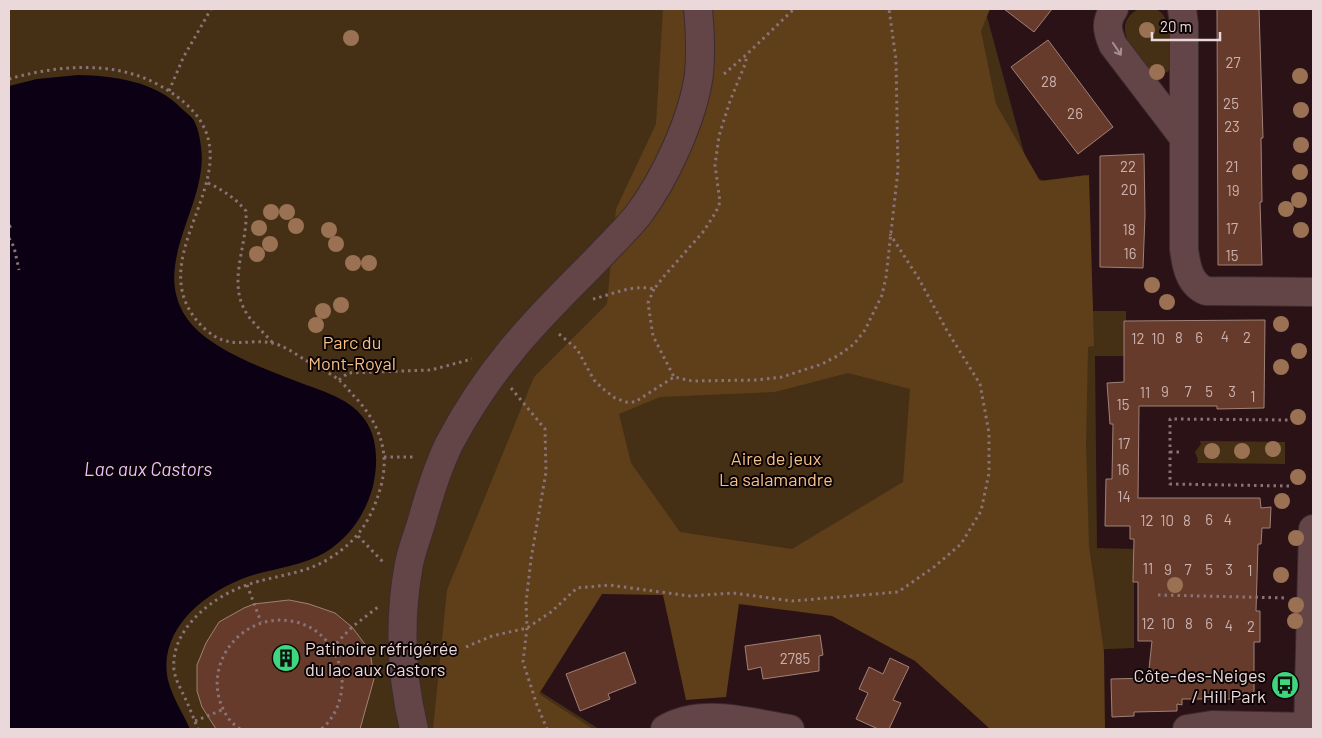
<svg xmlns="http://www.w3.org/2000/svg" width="1322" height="738" font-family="Barlow,sans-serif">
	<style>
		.green { fill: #453016 }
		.forest { fill: #5e3f1a; fill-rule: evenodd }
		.water { fill: #0c0014 }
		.building { fill: #673b2b; stroke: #9f8176 }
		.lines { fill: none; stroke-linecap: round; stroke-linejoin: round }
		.street-casing { stroke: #3d2c2e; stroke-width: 30 }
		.secondary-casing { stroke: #3d2c2e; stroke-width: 30 }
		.path { stroke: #897376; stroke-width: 3; stroke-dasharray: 2.5 4; stroke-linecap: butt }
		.street { stroke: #634548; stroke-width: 28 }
		.secondary { stroke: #634548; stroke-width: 28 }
		.tree { fill: #9a7253 }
		.oneway { stroke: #a78e91 }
		.labels { text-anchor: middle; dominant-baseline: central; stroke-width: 4; stroke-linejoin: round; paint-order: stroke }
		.number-label { font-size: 15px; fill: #cab1ae }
		.park-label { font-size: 18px; fill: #f5c085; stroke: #0c0404 }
		.poi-label { font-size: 18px; fill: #ebd8da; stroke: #0c0404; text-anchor: start }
		.water-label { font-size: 19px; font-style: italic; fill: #ecbffe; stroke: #0c0404 }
	</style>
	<rect width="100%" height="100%" fill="#2b1216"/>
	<path class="green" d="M9,9h976l45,166 14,6 41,-6 8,136h33v45h-31l2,192 37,1v99l-218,9 -82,-46 -169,-17 -66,-4 -63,99 63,40h-590z
		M1138,9c5,0 11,-1 16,0 21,4 15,46 15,62l-14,6c-14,-18 -49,-49 -17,-68z
		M1200,441l85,1v22l-88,-1 1,-3 -3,-8 6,-8z"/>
	<path class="forest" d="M663,9h327l-9,22 15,73 44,77 49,-6 5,171 -6,1 -2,97 3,102 15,106 1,77 -116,-1 -74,-67 -83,-45 -93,-12 -13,93 -40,3 -23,-105 -61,-1 -63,100 54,35h-160l14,-139 87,-213 73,-73 9,-95 40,-85zM848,373l62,16 -7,93 -111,67 -112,-17 -49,-69 -12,-49 41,-17 115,-5z"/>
	<path class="water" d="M78,75c36,1 78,6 104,34 4,3 8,7 11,10 5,8 7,19 8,28 8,57 -51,116 -15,170 22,34 88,55 126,70 19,7 41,15 53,33 13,18 13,45 8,66 -7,27 -23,51 -47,66 -25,15 -53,16 -79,25 -42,15 -90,53 -79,103 4,17 15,33 22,49h-181v-643l28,-7z"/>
	<path class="building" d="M1004,9h48l-18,23z
		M1217,9h42l4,129h-2l1,64h-2l2,63h-44z
		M1048,40l65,87 -35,27 -67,-87z
		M1144,154l1,61 -2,53 -43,-1v-111z
		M1265,320l-1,88 -47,1v-3h-78l-1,92h122l1,10 10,-1 -1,21h-8l-1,16h-3l-2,67h4v31h-6v57h-72v6l-5,-1v7l-43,1v4l-22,1 -1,-38 37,-1 4,-37h-14v-59h-5l1,-43h-4v-13h-25l1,-47h6l1,-55h-3l-3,-41 17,-1v-61z
		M289,600l20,4 26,9 17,14 18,24 4,28 -14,50h-144l-14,-22 -5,-16v-26l9,-22 13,-21 25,-14 10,-4z
		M820,635l3,20 -4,1v15l-56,8 -2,-12 -13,3 -3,-24z
		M625,652l11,31 -28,11 2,5 -30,12 -14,-37z
		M890,658l19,9 -16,33 8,3 -12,26h-11l-22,-10 12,-26 -9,-4 10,-22 14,7z"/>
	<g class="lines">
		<g class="street-casing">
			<path id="street" d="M1114,9c-9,13 -7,22 -1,36l71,93
				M1182,9l2,15v225c2,16 5,35 22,42l107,1
				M414,729c-13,-53 -15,-111 -5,-165 3,-16 10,-32 14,-47 7,-25 15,-50 26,-73 17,-32 38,-64 61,-92 27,-34 59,-64 89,-95 13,-14 27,-27 39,-42 27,-36 55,-96 61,-141 2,-22 1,-44 -1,-65
				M665,729c37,-22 86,-6 125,0
				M1187,729l25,-4 101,2"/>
		</g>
		<g class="secondary-casing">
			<path id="secondary" d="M1308,729l5,-200"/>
		</g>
		<path class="path" d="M724,74l22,-19 48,-46
			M9,79c45,-13 102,-19 146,4 137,72 -35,169 51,247 25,21 40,8 66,13 11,2 24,11 33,17 11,6 23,12 33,19 6,5 12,13 18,19 23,26 34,53 25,88 -9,32 -22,54 -51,72 -26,17 -57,17 -86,28 -33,12 -74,44 -70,84 2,12 7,19 12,30 4,9 8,19 12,29
			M169,91l14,-33 28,-49
			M208,183c15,7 27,15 38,28 2,36 -21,73 3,106 7,9 16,17 24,26
			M9,227l4,-2
			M9,238l5,9 5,23
			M654,289l-6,14 5,33 21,41
			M593,299c20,-5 41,-15 61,-10l11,-14 38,-43 13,-20 4,-10 -5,-37 4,-29 11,-35 16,-39v-7
			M559,334l18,15 17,31 8,8 13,10 11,4h9l39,-25 18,4 65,-1 25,-3 40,-13 17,-9 15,-11 11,-14 17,-35 4,-18 12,-107 -2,-110 -7,-51
			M339,380l9,-7 83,-3 41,-11
			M511,388l34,41 1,43 -15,87 -5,44 1,25 -4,34 14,43 10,24
			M1170,452h11
			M384,457h32
			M1289,486l-119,-2v-65l119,1
			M358,536l27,28
			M247,585l14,37
			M1158,595l130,3
			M466,647l26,-11 35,-8 24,-16 26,-24 32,-3 81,11 43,-3 59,8 106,-9 36,-25 27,-23 20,-33 8,-38v-40l-9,-49 -34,-55 -27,-50 -29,-45
			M332,648l20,-21 26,-20
			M195,721l29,-12
			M240,729c-4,-3 -8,-6 -11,-10 -33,-46 8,-107 62,-98 13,2 24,8 33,17 10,12 17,25 18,41 1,17 -6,39 -21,50"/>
		<use href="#street" class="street"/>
		<use href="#secondary" class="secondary"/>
	</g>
	<g class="tree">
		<circle cx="1147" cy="30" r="8"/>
		<circle cx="351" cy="38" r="8"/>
		<circle cx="1157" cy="72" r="8"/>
		<circle cx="1300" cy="76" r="8"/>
		<circle cx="1301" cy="110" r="8"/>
		<circle cx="1301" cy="145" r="8"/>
		<circle cx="1300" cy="172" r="8"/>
		<circle cx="1299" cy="200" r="8"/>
		<circle cx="1286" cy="209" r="8"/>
		<circle cx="271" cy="212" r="8"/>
		<circle cx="287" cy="212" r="8"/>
		<circle cx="296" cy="226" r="8"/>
		<circle cx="259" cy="228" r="8"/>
		<circle cx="329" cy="230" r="8"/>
		<circle cx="1301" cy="230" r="8"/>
		<circle cx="270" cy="244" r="8"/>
		<circle cx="336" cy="244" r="8"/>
		<circle cx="257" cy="254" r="8"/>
		<circle cx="353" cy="263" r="8"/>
		<circle cx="369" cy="263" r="8"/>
		<circle cx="1152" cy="285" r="8"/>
		<circle cx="1167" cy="302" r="8"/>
		<circle cx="341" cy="305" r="8"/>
		<circle cx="323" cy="311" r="8"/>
		<circle cx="1281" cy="324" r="8"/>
		<circle cx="316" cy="325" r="8"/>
		<circle cx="1299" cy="351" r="8"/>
		<circle cx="1281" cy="367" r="8"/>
		<circle cx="1298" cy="417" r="8"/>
		<circle cx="1273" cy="449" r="8"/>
		<circle cx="1212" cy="451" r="8"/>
		<circle cx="1242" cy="451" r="8"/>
		<circle cx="1298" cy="477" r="8"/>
		<circle cx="1282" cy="501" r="8"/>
		<circle cx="1296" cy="538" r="8"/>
		<circle cx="1281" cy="575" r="8"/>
		<circle cx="1175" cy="585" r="8"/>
		<circle cx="1296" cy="605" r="8"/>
		<circle cx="1295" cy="621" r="8"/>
	</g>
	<defs><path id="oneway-shaft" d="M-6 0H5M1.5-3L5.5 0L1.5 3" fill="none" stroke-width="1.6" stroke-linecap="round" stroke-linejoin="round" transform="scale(1.25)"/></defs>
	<use class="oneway" href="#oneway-shaft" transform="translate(1117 49) rotate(56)"/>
	<defs>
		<g id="building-disc" transform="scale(1.4375)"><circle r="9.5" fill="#3fd77d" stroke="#0c0404"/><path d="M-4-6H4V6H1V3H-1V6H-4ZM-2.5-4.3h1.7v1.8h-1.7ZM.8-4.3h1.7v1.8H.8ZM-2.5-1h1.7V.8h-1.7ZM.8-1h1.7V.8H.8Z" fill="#111"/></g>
		<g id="bus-disc" transform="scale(1.4375)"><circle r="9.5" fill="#3fd77d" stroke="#0c0404"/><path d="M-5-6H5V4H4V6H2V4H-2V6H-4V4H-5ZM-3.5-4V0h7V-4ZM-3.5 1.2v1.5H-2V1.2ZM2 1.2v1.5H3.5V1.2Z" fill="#111"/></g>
	</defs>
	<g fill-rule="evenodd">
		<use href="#building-disc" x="286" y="658"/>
		<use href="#bus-disc" x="1285" y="685"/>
	</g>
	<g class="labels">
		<g class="number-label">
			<text x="1233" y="62">27</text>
			<text x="1049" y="81">28</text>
			<text x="1231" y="103">25</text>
			<text x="1075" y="113">26</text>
			<text x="1232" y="126">23</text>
			<text x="1128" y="166">22</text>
			<text x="1232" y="166">21</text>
			<text x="1129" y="189">20</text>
			<text x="1233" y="190">19</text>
			<text x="1232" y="228">17</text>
			<text x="1129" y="229">18</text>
			<text x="1130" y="253">16</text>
			<text x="1232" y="255">15</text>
			<text x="1225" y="336">4</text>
			<text x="1179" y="337">8</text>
			<text x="1199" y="337">6</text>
			<text x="1247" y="337">2</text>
			<text x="1138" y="338">12</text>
			<text x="1158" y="338">10</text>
			<text x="1165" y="391">9</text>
			<text x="1188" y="391">7</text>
			<text x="1209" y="391">5</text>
			<text x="1232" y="391">3</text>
			<text x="1145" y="392">11</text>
			<text x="1253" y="396">1</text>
			<text x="1123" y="404">15</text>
			<text x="1124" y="443">17</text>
			<text x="1123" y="469">16</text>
			<text x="1124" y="496">14</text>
			<text x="1209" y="519">6</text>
			<text x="1228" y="519">4</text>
			<text x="1147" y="520">12</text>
			<text x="1167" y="520">10</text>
			<text x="1187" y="520">8</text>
			<text x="1148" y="568">11</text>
			<text x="1168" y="569">9</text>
			<text x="1188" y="569">7</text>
			<text x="1209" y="569">5</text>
			<text x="1229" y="569">3</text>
			<text x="1250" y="570">1</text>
			<text x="1148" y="623">12</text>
			<text x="1168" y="623">10</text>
			<text x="1189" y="623">8</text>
			<text x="1209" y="623">6</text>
			<text x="1229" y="625">4</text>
			<text x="1251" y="626">2</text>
			<text x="795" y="658">2785</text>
		</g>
		<g class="park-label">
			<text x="352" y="342">Parc du<tspan x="352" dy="21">Mont-Royal</tspan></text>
			<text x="776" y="458">Aire de jeux<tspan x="776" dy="21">La salamandre</tspan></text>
		</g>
		<g class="poi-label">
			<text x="305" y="648">Patinoire réfrigérée<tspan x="305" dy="21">du lac aux Castors</tspan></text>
			<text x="1266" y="675" text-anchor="end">Côte-des-Neiges<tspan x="1266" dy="21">/ Hill Park</tspan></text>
		</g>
		<g class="water-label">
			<text x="148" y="468">Lac aux Castors</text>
		</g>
	</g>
	<rect width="1322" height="738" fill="none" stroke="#ebd8da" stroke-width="20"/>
	<path d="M1152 32v8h68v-8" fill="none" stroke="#ebd8da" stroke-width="2.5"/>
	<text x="1160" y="32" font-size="15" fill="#ebd8da" stroke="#0c0404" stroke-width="4" paint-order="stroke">20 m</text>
</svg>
